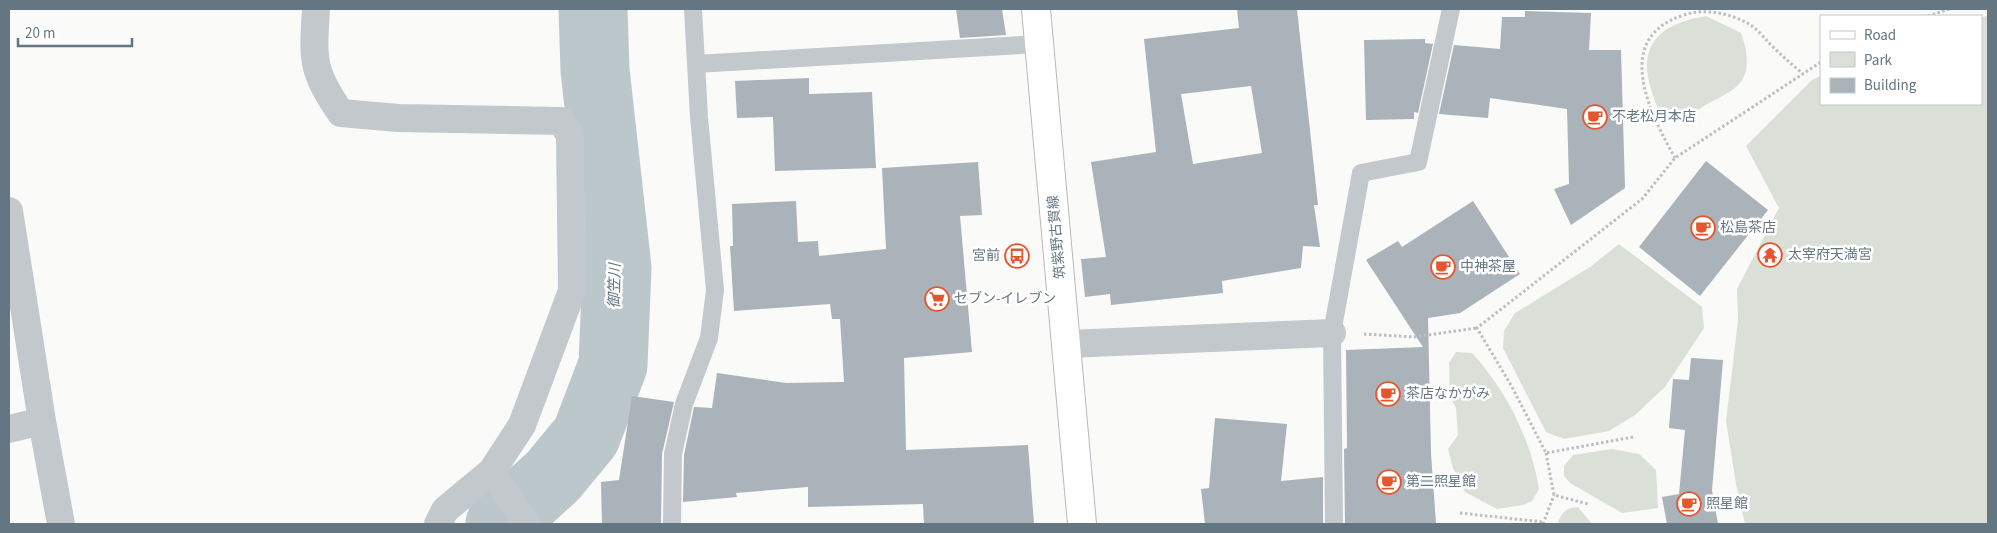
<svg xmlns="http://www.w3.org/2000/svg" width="1997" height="533" font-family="'Source Sans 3','Noto Sans JP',sans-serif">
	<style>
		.green { fill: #dadfd7 }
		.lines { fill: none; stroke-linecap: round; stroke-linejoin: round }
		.river { stroke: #bbc7cb; stroke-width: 69 }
		.building { fill: #aab3b9; fill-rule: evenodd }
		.primary-casing { stroke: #b5babe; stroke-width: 30 }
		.path { stroke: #bbbfc2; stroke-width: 3; stroke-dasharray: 2.5 2.5; stroke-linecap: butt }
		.lane { stroke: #c3c8cc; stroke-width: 18 }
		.street { stroke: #c3c8cc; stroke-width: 28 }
		.primary { stroke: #fff; stroke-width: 28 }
		.labels { text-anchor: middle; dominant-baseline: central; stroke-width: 5; stroke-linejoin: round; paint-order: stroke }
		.poi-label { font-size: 14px; fill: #657683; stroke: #fff; text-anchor: start }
		.street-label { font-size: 14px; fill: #657683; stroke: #fff }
		.water-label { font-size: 15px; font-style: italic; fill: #60757c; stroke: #fff }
	</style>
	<rect width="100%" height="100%" fill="#fafaf8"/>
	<path class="green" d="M1988,15v509h-243l-9,-40 -10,-63 12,-100 -1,-32 42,-81 -33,-62 66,-66 9,-4v28h160v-86z
		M1706,16l35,17c6,16 11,41 -5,54 -8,7 -18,11 -27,16 -16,10 -28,18 -47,14 -26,-54 -22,-90 44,-101z
		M1619,244l83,63 2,21 -39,59 -30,28 -26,16 -45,8 -18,-7 -43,-84 1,-17 11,-18 75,-46z
		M1456,352l16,1c34,37 59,86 67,136l-7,12 -9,4 -26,4 -32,-17 -12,-24 -5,-19 10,-14 -2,-27 -6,-11 -1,-34z
		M1612,449l27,5 17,16 2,38 -36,5 -52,-30 -6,-7v-10l9,-11z
		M1578,507l14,17h-34c3,-11 7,-16 20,-17z"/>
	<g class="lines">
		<path class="river" d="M500,524l53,-48 33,-40 27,-71 4,-97 -22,-198 -2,-61"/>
	</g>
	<path class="building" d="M956,9h46l4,26 -46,3z
		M1237,9h60l21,196h-4l6,42 -17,-1 -2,22 -79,13 1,12 -112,12 -1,-11 -25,3 -4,-38 25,-2 -15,-95 65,-10 -12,-113 95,-11zM1251,86l11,67 -69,11 -12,-70z
		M1525,11l66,2 -2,37h32l4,138 -54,37 -17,-36 15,-5 -2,-75 -77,-11 -2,20 -49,-4 15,-69 46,4 2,-32h23z
		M1425,39v4l8,1 -15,69 -4,-1v7l-48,1 -2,-80z
		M809,78v16l63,-2 4,76 -101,3 -2,-54 -36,1 -2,-37z
		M1706,161l62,49 -68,86 -61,-49z
		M978,162l4,53 -22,1 12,136 -68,6 2,92 122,-5 6,79h-110l-1,-20 -115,3v-20l-72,6 1,4 -54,5 1,-47 10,-48 18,1 5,-35 69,10 58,-1 -4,-63h-8l-2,-15 -96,7 -4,-65h3l-1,-42 64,-3 2,41 20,-1 1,15 67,-7 -4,-81z
		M1473,201l47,73 -60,39 -32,5 3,135 5,71h-91l-1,-75 3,-1 -1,-98 77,-3 -57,-87 32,-19 4,6z
		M1691,358l32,2 -11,130 6,34h-51l-5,-27 17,-3 6,-64 -16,-2 4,-49 16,1z
		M632,396l42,6 -12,52 -1,70h-59l-1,-42 18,-2z
		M1215,418l72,6 -6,57 42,-4v47h-118l-4,-35 8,-1z"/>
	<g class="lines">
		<g class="primary-casing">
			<path id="primary" d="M1036,9l46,515"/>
		</g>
		<path class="path" d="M1928,16l21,-7
			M1675,158c-25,-45 -64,-120 9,-143 20,-7 46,-2 65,9 7,4 14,12 19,18 11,11 22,21 34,31
			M1364,334l50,3 63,-9
			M1633,437l-87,16 -34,-66 -35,-59 165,-129 33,-41 146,-96
			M1546,453l8,42 34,9
			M1460,513l83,9
			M1543,524l11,-29"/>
		<path class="lane" d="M696,64l343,-20
			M672,524l1,-70 11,-50 25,-66 6,-48 -16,-173 -6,-108
			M1334,524l-2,-191 29,-160 57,-11 33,-153"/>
		<path class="street" d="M316,9c-3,49 -5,62 25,104l57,5 163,3 9,14 2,156 -50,134 -30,46 -47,39 -7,14
			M9,211l33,210 19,103
			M1067,344l265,-11
			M9,429l33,-8
			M492,471l34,53"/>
		<use href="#primary" class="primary"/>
	</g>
	<defs>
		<g id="cafe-ring" transform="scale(1.25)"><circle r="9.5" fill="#fff" stroke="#e4572e" stroke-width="1.5"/><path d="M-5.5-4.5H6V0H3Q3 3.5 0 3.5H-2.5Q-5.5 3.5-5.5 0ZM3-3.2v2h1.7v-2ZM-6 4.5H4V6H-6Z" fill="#e4572e"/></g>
		<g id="temple-ring" transform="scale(1.25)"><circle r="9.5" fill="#fff" stroke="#e4572e" stroke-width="1.5"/><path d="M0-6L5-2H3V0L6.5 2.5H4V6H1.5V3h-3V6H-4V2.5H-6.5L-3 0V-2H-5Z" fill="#e4572e"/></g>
		<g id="bus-ring" transform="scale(1.25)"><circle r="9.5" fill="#fff" stroke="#e4572e" stroke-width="1.5"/><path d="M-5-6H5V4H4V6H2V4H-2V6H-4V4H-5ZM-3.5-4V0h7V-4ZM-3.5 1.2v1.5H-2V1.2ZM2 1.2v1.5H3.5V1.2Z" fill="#e4572e"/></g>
		<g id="supermarket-ring" transform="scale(1.25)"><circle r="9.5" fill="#fff" stroke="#e4572e" stroke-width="1.5"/><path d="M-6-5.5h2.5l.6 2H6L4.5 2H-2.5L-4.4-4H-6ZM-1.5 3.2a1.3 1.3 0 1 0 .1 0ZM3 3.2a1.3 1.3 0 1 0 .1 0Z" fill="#e4572e"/></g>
	</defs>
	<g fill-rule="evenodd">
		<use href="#cafe-ring" x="1595" y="117"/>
		<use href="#cafe-ring" x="1703" y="228"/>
		<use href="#temple-ring" x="1770" y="255"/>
		<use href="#bus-ring" x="1017" y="256"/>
		<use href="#cafe-ring" x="1443" y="267"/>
		<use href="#supermarket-ring" x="937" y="299"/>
		<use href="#cafe-ring" x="1388" y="394"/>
		<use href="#cafe-ring" x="1389" y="482"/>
		<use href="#cafe-ring" x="1689" y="504"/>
	</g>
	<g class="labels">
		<g class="poi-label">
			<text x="1612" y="117">不老松月本店</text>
			<text x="1720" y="228">松島茶店</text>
			<text x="1788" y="255">太宰府天満宮</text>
			<text x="1000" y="256" text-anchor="end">宮前</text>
			<text x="1460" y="267">中神茶屋</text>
			<text x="954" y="299">セブン-イレブン</text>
			<text x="1406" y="394">茶店なかがみ</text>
			<text x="1406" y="482">第二照星館</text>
			<text x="1706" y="504">照星館</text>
		</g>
		<g class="street-label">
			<text transform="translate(1057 237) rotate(-95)">筑紫野古賀線</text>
		</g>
		<g class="water-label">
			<text transform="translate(615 286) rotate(-89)">御笠川</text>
		</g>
	</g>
	<rect width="1997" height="533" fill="none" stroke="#657683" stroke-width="20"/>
	<rect x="1820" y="15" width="162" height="90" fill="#ffffff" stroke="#c1c8cd"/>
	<rect x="1830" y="31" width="25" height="8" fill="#ffffff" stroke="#c1c8cd"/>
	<text x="1864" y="40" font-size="15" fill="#657683">Road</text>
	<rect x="1830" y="52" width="25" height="15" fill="#dadfd7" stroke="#c1c8cd"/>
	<text x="1864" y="65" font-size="15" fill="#657683">Park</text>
	<rect x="1830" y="78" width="25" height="15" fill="#aab3b9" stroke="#c1c8cd"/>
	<text x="1864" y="90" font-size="15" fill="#657683">Building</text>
	<path d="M18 38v8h114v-8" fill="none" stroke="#657683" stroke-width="2.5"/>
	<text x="25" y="38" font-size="15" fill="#657683" stroke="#ffffff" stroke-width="4" paint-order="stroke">20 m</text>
</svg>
